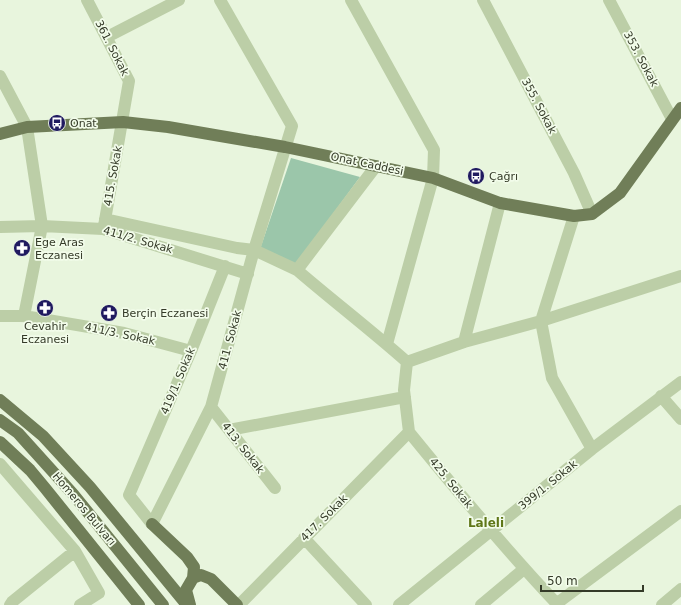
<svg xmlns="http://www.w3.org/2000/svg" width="681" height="605" font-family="'DejaVu Sans',sans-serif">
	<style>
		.green { fill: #9bc6aa }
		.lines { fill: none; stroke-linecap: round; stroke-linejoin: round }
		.minor { stroke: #bccea7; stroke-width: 12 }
		.major { stroke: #707e58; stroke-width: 12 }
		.labels { text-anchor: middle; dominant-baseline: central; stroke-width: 3.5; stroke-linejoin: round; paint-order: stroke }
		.street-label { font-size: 11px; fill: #343a28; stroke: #f2fcea }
		.poi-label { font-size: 11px; fill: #343a28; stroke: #f2fcea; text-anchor: start }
		.neighbourhood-label { font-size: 12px; font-weight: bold; fill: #5f7718; stroke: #f2fcea }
	</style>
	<rect width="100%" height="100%" fill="#e8f5dd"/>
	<path class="green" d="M291,158l69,19 -66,90 -34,-18z"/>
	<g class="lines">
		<path class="minor" d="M87,0l42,81 -25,145
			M220,0l72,126 -38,124 -43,157 -59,117 -23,-29 62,-144 34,-85
			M351,0l83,150 -1,28 -46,166
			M483,0l91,173 18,41
			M609,0l63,119
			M107,37l72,-37
			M0,76l27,51 15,99 -18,90
			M574,216l-33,105 11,57 40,71
			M105,219l132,29 17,2 43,20 79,-104
			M0,227l42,-1 61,3 145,45
			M297,270c36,31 74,60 110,92
			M0,316h24l100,17 67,18
			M464,342l36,-139
			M407,362l57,-20 77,-21 140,-45
			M407,362l-3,28 5,42
			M661,396l20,23
			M211,407l64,81
			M229,430l176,-33
			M409,432c48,59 96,117 149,173
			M0,464l75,87 24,42 -19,12
			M304,538l62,67
			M556,604l125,-93
			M10,605l2,-3 63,-51
			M239,605l170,-173
			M399,605l193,-156 89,-67
			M481,605l43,-36
			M662,605l19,-16"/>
		<path class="major" d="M0,134l27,-7 96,-5 45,5 117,20 148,31 67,25 74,13 18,-2 28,-21 61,-85
			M0,400l43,36 47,51 97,118
			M0,420l18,13 55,61 90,111
			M0,442l30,28 15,18 94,117
			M152,524l35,33 7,10 -1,11
			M190,605l-4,-15 7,-12 8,-3 10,4 26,26"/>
	</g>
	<defs>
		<g id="bus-disc" transform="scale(0.9)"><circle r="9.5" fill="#201a60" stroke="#f2fcea"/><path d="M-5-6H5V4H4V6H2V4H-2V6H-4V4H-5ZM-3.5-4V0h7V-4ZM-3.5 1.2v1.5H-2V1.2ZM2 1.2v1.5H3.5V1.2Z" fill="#fff"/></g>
		<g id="pharmacy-disc" transform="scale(0.9)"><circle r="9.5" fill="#201a60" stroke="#f2fcea"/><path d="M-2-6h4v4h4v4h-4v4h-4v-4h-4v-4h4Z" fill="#fff"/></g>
	</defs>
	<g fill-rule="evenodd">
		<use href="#bus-disc" x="57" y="123"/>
		<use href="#bus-disc" x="476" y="176"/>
		<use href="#pharmacy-disc" x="22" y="248"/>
		<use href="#pharmacy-disc" x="45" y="308"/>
		<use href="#pharmacy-disc" x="109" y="313"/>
	</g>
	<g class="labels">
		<g class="street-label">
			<text transform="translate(112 48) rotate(63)">361. Sokak</text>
			<text transform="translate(641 59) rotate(62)">353. Sokak</text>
			<text transform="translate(539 106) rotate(62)">355. Sokak</text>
			<text transform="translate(367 164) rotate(12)">Onat Caddesi</text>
			<text transform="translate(113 176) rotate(-80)">415. Sokak</text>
			<text transform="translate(138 240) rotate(16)">411/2. Sokak</text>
			<text transform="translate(120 334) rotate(12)">411/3. Sokak</text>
			<text transform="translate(230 340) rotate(-75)">411. Sokak</text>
			<text transform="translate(178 381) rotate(-67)">419/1. Sokak</text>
			<text transform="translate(243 448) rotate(52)">413. Sokak</text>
			<text transform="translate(451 483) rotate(51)">425. Sokak</text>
			<text transform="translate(548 485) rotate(-39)">399/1. Sokak</text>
			<text transform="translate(84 509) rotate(50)">Homeros Bulvarı</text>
			<text transform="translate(324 518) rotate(-45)">417. Sokak</text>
		</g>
		<g class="poi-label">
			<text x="70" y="123">Onat</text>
			<text x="489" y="176">Çağrı</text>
			<text x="35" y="242">Ege Aras<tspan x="35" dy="13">Eczanesi</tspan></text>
			<text x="122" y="313">Berçin Eczanesi</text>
			<text x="45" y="326" text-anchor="middle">Cevahir<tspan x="45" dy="13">Eczanesi</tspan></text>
		</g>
		<g class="neighbourhood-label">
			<text x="486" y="523">Laleli</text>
		</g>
	</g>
	<path d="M541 585v6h102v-6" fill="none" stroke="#343a28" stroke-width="2"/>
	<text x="547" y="585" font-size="12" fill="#343a28" stroke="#f2fcea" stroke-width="3" paint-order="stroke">50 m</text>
</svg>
